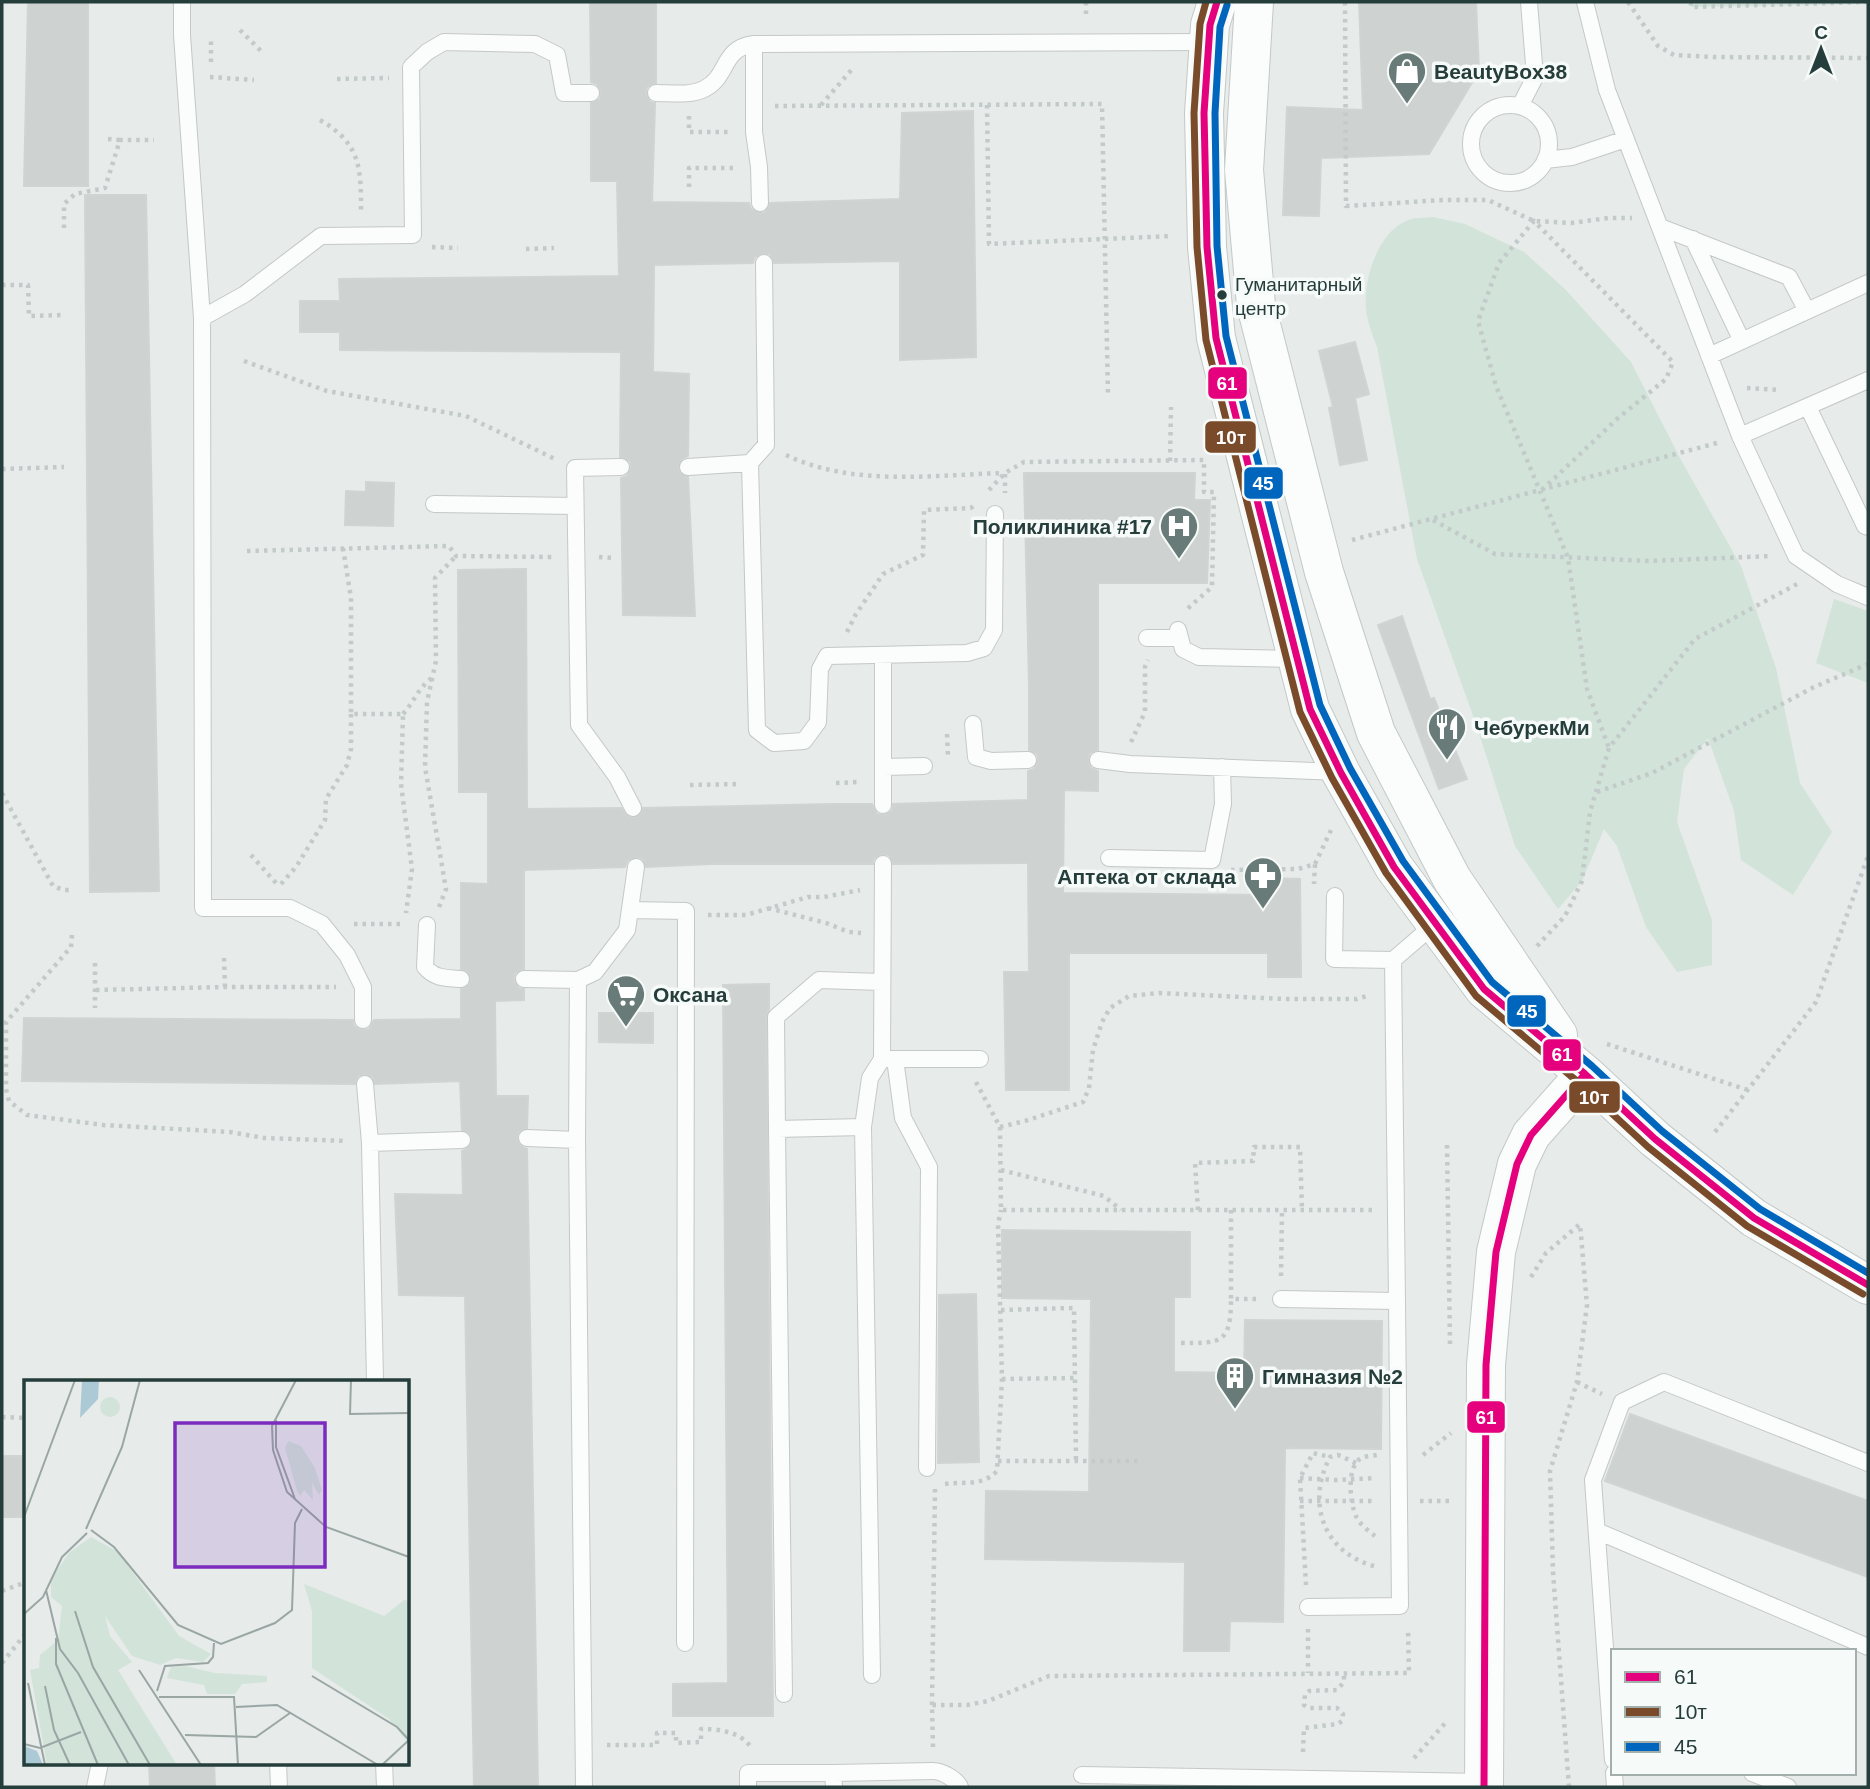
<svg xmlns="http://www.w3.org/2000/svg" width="1870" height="1789" font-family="Helvetica,sans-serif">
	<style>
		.green { fill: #d2e3da }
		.building { fill: #ced3d1; stroke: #d0d4d3; stroke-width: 2 }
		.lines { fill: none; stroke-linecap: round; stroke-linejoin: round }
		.lane-casing { stroke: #c4c8c7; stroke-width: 18 }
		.secondary-casing { stroke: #c3c9c7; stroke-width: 40 }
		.path { stroke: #c2cbca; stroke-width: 4.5; stroke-dasharray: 3.5 5; stroke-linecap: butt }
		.lane { stroke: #fbfcfc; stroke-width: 16 }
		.secondary { stroke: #fbfcfc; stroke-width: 38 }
		.bus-1-casing { stroke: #f6faf8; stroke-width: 12 }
		.bus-2-casing { stroke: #f6faf8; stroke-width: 12 }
		.bus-3-casing { stroke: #f6faf8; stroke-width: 12 }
		.bus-1 { stroke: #e5007d; stroke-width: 7 }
		.bus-2 { stroke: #7a4b2a; stroke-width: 7 }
		.bus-3 { stroke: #0065bd; stroke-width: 7 }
		.bus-dot { fill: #253e3b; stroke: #f6faf8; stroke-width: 2.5 }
		.labels { text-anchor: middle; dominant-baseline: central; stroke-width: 7; stroke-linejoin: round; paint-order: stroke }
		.bus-label { font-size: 19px; fill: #253e3b; stroke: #f6faf8; text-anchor: start }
		.poi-label { font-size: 21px; font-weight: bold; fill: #253e3b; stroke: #f6faf8; text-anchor: start }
		.inset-road { fill: none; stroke: #99a6a4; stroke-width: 2 }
		.view { fill: #7b2cbf; fill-opacity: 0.15; stroke: #7b2cbf; stroke-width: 3.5 }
		.inset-edge { fill: none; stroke: #253e3b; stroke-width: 3.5 }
		.line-badge { stroke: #f6faf8; stroke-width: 2.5 }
		.badge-label { font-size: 19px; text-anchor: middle; font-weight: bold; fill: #fff }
	</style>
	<rect width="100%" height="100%" fill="#e7ebea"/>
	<path class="green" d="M1691,2h177v2l-177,3z
		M1433,217l32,7 59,28 41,37 66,73 50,98 60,106 35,102 24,115 32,49 -39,63 -52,-35 -7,-49 -26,-73 -24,31 -7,53 35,98v45l-35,7 -31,-45 -29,-81 -13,-17 -22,52 -24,28 -43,-63 -38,-119 -60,-168 -40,-212c-4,-10 -8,-21 -10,-31 -6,-31 9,-82 39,-95 7,-4 19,-3 27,-4z
		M1834,599l34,12v72l-52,-20z"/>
	<path class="building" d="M28,2h60v184h-64z
		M590,2h66v81l-9,4 -1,6 4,9 5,1 -3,99 97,1 2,6 9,4 6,-1 4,-9 130,-4 2,-86 71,-2 3,246 -76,3v-99l-126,2 -4,-9 -7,-1 -8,4 -2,6 -99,2 -1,107 36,2 -1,82 -6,3 -4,8 2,6 8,4 7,139 -72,-1 -2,-137 6,-2 4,-9 -1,-6 -10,-4 1,-105 -281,-2v-18h-40v-31h40l-1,-22 280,-3 -2,-95h-26v-78l9,-4 1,-7 -4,-8 -6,-2z
		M1359,2h117l3,69 -50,83 -108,4 -2,58 -36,-1 4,-108 76,3z
		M85,195h61l13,696 -69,1z
		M1355,342l14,52 -14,4 12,62 -27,5 -11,-57 4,-1 -14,-56z
		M1024,473h171l-1,27h16l-3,83h-109v167l-8,3 -2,6 3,9 7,3v20l-34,-1 -1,103 204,2v-17l33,1 1,98h-33v-24h-199v137h-63l-2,-118h25l-1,-109 -135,1 -4,-9 -7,-1 -8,4 -1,6h-162l-65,3 -3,-8 -6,-2 -9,3 -3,7 -101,3v99l-9,4 -1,6 4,9 6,1v11l-29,1 1,95h32l-1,32 -8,4 -2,6 4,8 6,3 11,638h-64l-9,-491 -66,-1 -4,-101 68,1 -1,-44 6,-3 4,-8 -2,-6 -8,-4 -2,-49 -85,3 -2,-7 -8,-3 -7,2 -3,8 -333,-3 2,-63 329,2 1,6 8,4 7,-1 5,-9 87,-1v-30l8,-4 2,-6 -4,-8 -6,-2v-86l27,1v-92h-29l-1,-222 68,-1 1,240 94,-1 6,8 6,2 8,-4 2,-6 189,-4h40l5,10 7,1 8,-4 1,-7 135,-4v-29l6,-2 4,-9 -1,-6 -8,-4v-65z
		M366,482l28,1 -1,43 -48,-1 1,-34 20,1z
		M1402,616l28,83 4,-1 33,81 -28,10 -61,-164z
		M769,984v25l-3,8 7,699h-100v-32l55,-1 -5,-698z
		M599,1013h54v30l-54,-1z
		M1002,1230l188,2v65h-16v75l70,1 1,-53 137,1 -1,128 -96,-1 -2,174 -53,-1 -1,30h-45l1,-89 -200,-3 1,-68 103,1 2,-193 -89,-1z
		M976,1294l3,168 -41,1 1,-168z
		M1630,1414l238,87v76l-263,-96z
		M2,1456h24v61h-24z
		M149,1763h65l1,24h-65z"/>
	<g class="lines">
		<g class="lane-casing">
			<path id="lane" d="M1585,2l22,88 133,346 56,120 41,28 31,13
				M182,4v31l20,283 1,590h87l32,16 25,31 16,32v33
				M656,93c15,0 34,3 48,-4 25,-12 17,-41 50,-45
				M1471 144a39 39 0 1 1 78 0a39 39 0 1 1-78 0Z
				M1520,106l15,-29 -6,-75
				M1545,160l27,-3 54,-18
				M760,203l-1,-36 -5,-35v-88l454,-2
				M1660,227l129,50 18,34
				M1693,239l49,102
				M764,263l2,182 -16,18 7,267 17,13 30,-2 14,-19 2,-53 7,-13 140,-3 17,-5 10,-18 1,-116
				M202,318l43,-24 76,-58 92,-1 -2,-168 16,-15 17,-10 91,2 22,11 7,38h27
				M1709,356l159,-73
				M1808,407l57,119 3,1
				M1740,436l128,-56
				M621,467l-46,1 4,257 38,52 16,31
				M688,467l62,-4
				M434,504l141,2
				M1178,630l5,19 16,8 99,2
				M1147,638h33
				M883,656v149
				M973,724l3,33 15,4 37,-1
				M1098,760l32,4 209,8
				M883,767l41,-1
				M1109,858l103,2 11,-56 -1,-37
				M1335,896l-1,63 59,1 43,-37
				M630,910l56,1 -1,732
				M427,925l-2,42c10,12 22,11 36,12
				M524,979l54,1
				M888,1059h92
				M895,1059l8,59 26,49 -2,301
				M365,1084l5,59
				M863,1127l9,548
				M777,1129l-1,-112 43,-37 63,2
				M527,1138l50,2
				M1281,1299l116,2 -4,-341
				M375,1381l-5,-238 92,-3
				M1597,1531l271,116
				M1308,1607l92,-1 -3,-305
				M784,1694l-7,-565 86,-2 7,-49 12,-19 1,-195
				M1613,1760l-20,-280 29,-78 42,-20 204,81
				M278,1763l1,24
				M384,1763l1,24
				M1614,1773l1,14
				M1752,1773l36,14
				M1082,1775l402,7
				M95,1787l5,-24
				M584,1787l-7,-647 1,-160 17,-8 32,-42 9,-63
				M748,1787v-14h85
				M834,1787l-1,-14 100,-2c9,0 23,8 27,16"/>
		</g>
		<g class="secondary-casing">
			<path id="secondary" d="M1217,2l-7,23 -6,88 3,134 9,91 94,371 31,64 53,94 90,122 101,85 70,65 99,79 114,67
				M1254,2l-10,168 12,135 68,267 52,161 76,146 106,156
				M1484,1787l2,-422 10,-113 21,-88 14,-29 54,-61"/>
		</g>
		<path class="path" d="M1086,2v16
			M1345,2l1,204 98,-6h44l46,21 37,2 37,-5h24
			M1628,2l30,44 16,9 40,2 154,1
			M1691,2v5l177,-5
			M240,30l22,22
			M211,62v-21
			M210,77l44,3
			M337,79l52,-1
			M821,105l33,-38
			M987,105l2,139 183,-8
			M775,106l327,-2 6,291
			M689,116v16h41
			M320,120c42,24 41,50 41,94
			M108,139l12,1
			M689,187v-19h48
			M64,228v-24l11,-10 30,-6 15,-48h34
			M432,247l26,1
			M526,249l28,-1
			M2,285h26l1,31 34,-1
			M244,361l83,30 139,25 89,43
			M1747,388l33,2
			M786,455c67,32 145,20 218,18
			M1170,461l1,-54
			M2,469l62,-2
			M1005,474v19
			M989,490l16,-17 19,-11 180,-2v32h10l-2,95 -26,23
			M1542,490l75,-71 49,-40 7,-17 -139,-141 -35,42 -21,58 18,65 72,172 19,131 22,59
			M1433,520l62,34 154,7 123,-5
			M1352,540l365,-97
			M343,548l8,50v116h52l-2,70 11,85 -6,44
			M247,551l202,-5 7,10 96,1
			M599,557l15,1
			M847,632l9,-18 27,-40 40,-19 1,-45 47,-2 2,-2
			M403,714c11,-12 15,-26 29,-36
			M947,734l1,23
			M1131,742l14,-30v-45l3,-7
			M836,783l23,-1
			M690,785l49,-1
			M1597,792l55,-19 162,-86 54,-23
			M2,793l51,93 10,4h8
			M251,855l25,28
			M1315,864l17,-36
			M1231,870l67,-1 17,-5 -1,20
			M281,884l15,-17 29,-47 1,-21 21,-34 4,-16v-35
			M439,907l7,-18 -21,-122 2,-65 9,-41 -1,-83 21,-22
			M768,908l58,15 23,9 12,1
			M708,915h38l62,-18h16l36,-7
			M354,924h51
			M72,935l-1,12 -65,75v67l3,12 18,14 76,10 127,7 34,6 83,3
			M1537,946l28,-30 17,-35 8,-69 19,-64 86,-109 102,-55
			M224,958l1,29
			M95,963v45
			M96,990l129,-3h111
			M1607,1044l141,46
			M976,1082l24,45 1,83h372
			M1000,1127l25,-6 58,-19 6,-14 4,-38 9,-28 8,-14 19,-12 30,-3 125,6h73l13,-4
			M1715,1132l101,-130 52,-146
			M1447,1145l3,199
			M1001,1170l103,26 17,14
			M1198,1210l-3,-47 58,-2 1,-14h46l2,63
			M1231,1210v89h27
			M1281,1276l1,-66
			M1531,1277l15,-24 34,-29
			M1001,1310l73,-2 2,153
			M1181,1343c40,0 50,1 50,-44
			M1002,1379l73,-1
			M1577,1382l25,12
			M2,1417l24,1
			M1423,1455l28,-22
			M998,1461h142
			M1356,1463l-18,-8 -8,2c-25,48 -5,98 48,110
			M1300,1478l36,2 40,-2
			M945,1484c19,-3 37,3 52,-13l5,-92 -4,-155 3,-14
			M1300,1501h76
			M1420,1501h30
			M1375,1536c-6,-5 -16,-12 -19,-20 -6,-13 -10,-49 5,-58 4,-2 11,-2 16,-3
			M1306,1585l-6,-107 13,-25 17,4
			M2,1591l24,-9
			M1308,1629v44
			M2,1663l24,-30
			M932,1705l3,-216
			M607,1745h50v-12h19v10l25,-1v-13c19,0 41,3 51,20
			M933,1747l-1,-42h35l21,-4 61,-25 360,-3 -1,-44
			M1303,1752l1,-24 34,-4 4,-3 1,-7 -6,-6h-29l-4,-3 1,-11 4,-3 28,-1 7,-8v-9
			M1414,1758l34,-38
			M1569,1787l-16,-215 -3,-101 27,-89 10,-77 -7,-81"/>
		<use href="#lane" class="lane"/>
		<use href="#secondary" class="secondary"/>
		<g class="bus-1-casing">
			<path id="bus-1" d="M1217,2l-7,23 -6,88 3,134 9,91 94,371 31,64 53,94 90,122 101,85 70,65 99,79 114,67
				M1484,1787l2,-422 10,-113 21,-88 14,-29 54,-61"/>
		</g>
		<g class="bus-2-casing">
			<path id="bus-2" d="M1206,2l-6,22 -6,89 3,134 9,93 94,372 32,66 54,95 90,123 102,86 70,65 99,79 116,68"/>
		</g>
		<g class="bus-3-casing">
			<path id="bus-3" d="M1227,5l-7,22 -5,86 2,133 9,90 94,369 30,63 53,93 89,121 100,84 70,65 98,78 108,64"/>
		</g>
		<use href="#bus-1" class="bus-1"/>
		<use href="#bus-2" class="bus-2"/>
		<use href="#bus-3" class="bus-3"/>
	</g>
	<defs>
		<g id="shop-pin" transform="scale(2.0125)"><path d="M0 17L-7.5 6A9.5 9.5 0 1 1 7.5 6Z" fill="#697b78" stroke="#f6faf8"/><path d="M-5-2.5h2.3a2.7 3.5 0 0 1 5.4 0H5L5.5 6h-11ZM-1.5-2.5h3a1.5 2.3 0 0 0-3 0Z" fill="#fff"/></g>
		<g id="hospital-pin" transform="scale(2.0125)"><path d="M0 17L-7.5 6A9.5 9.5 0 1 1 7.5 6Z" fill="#697b78" stroke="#f6faf8"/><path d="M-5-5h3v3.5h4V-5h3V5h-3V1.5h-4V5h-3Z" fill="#fff"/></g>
		<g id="restaurant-pin" transform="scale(2.0125)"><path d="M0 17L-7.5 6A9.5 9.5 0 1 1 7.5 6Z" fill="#697b78" stroke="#f6faf8"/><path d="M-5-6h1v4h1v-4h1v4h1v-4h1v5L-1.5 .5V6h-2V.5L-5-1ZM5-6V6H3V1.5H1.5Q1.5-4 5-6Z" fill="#fff"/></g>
		<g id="pharmacy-pin" transform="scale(2.0125)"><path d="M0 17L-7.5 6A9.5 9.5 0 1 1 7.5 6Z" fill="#697b78" stroke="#f6faf8"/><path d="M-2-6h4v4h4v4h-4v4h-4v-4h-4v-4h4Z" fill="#fff"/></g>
		<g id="supermarket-pin" transform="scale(2.0125)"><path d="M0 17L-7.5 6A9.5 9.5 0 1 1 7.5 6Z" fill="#697b78" stroke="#f6faf8"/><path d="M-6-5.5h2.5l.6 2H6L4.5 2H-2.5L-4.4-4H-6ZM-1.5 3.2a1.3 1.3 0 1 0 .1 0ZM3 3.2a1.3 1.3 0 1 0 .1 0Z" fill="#fff"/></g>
		<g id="building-pin" transform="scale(2.0125)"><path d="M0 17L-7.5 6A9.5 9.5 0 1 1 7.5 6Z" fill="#697b78" stroke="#f6faf8"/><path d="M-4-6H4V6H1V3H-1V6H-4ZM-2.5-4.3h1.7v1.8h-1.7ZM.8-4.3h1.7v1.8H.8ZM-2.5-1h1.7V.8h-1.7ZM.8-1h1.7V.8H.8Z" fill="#fff"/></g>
	</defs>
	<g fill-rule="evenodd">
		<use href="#shop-pin" x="1407" y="71"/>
		<use href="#hospital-pin" x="1179" y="526"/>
		<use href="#restaurant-pin" x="1447" y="727"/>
		<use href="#pharmacy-pin" x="1263" y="876"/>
		<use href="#supermarket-pin" x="626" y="994"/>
		<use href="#building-pin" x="1235" y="1376"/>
	</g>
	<circle class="bus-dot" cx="1222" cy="295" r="6"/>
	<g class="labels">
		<g class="bus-label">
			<text x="1235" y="284">Гуманитарный<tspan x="1235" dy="24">центр</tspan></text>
		</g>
		<g class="poi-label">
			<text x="1434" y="71">BeautyBox38</text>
			<text x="1152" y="526" text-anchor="end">Поликлиника #17</text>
			<text x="1474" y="727">ЧебурекМи</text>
			<text x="1236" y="876" text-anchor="end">Аптека от склада</text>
			<text x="653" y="994">Оксана</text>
			<text x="1262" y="1376">Гимназия №2</text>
		</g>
	</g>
	<g transform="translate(24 1380)">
		<rect width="385" height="385" fill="#e7ebea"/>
		<path d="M76 27a10 10 0 1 1 20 0a10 10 0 1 1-20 0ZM264,61l13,5 14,22 7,22 -3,5 -7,-12 1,17 -9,-10 -4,6 -3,-5 -12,-43zM67,157l27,15 61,84 32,18 -8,8 -27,-4 -16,7 -28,-9 -27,-40 5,20 22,26 -14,8 59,95h-130l-17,-95 9,-2 1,-13 18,-15 4,-34 -11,-9v-18l18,-26zM280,204l80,32 20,-16 5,1v143l-20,-25 -77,-51v-57zM161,286l30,7 52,3v6l-25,2 -7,10h-28l-3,-9 -37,-7 4,-11z" fill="#d2e3da"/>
		<path d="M58,0h17l-1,19 -18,19zM0,366l13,5 6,14h-19z" fill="#acc9d6"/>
		<path class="inset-road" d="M272,0l-24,46 1,24 14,42 39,35 83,30M327,0l-1,34 59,-1M252,40v27l19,52M0,137l51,-137M62,149l36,-82 18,-67M67,150l23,17 64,78 43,19 54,-21 17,-13 3,-87 7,-14M22,210l14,59 18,24 51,92M51,231l18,56 57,98M0,234l19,-17 19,-40 25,-24M32,258v26l42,101M115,290l62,95M288,296l85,51 12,13 -27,25M4,303l17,82M21,306l9,44 16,35M133,311l8,-25 43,-3 5,-6 1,-14M135,317h75l4,68M212,327l41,-2 101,60M161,355l71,2 34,-24M0,364l16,4 41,-16"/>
		<path class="view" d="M151,43h150v144h-150z"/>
		<rect width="385" height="385" class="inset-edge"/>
	</g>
	<g class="line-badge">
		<rect x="1207" y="366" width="41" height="34" rx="7" fill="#e5007d"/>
		<rect x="1204" y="420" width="53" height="34" rx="7" fill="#7a4b2a"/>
		<rect x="1243" y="466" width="41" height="34" rx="7" fill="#0065bd"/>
		<rect x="1506" y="994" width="41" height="34" rx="7" fill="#0065bd"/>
		<rect x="1542" y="1038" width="40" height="34" rx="7" fill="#e5007d"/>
		<rect x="1568" y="1080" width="53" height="34" rx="7" fill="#7a4b2a"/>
		<rect x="1466" y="1400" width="40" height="34" rx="7" fill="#e5007d"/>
	</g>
	<g class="badge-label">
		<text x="1227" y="390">61</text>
		<text x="1231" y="444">10т</text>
		<text x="1263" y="490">45</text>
		<text x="1527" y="1018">45</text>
		<text x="1562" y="1061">61</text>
		<text x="1594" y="1104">10т</text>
		<text x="1486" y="1424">61</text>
	</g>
	<rect width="1870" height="1789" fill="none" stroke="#253e3b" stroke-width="7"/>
	<rect x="1611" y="1649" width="245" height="126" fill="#f6faf8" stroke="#a2afac" stroke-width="2"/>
	<rect x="1625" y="1672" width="35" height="10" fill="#e5007d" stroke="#a2afac" stroke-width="2"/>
	<text x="1674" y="1684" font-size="21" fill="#253e3b">61</text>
	<rect x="1625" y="1707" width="35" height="10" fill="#7a4b2a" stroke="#a2afac" stroke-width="2"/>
	<text x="1674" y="1719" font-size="21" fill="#253e3b">10т</text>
	<rect x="1625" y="1742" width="35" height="10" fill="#0065bd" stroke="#a2afac" stroke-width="2"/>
	<text x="1674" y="1754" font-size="21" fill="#253e3b">45</text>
	<g transform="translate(1821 49)" stroke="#f6faf8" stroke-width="5" paint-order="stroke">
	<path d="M0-5L12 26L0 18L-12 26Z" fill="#253e3b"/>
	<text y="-10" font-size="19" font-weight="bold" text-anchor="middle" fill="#253e3b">С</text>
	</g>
</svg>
